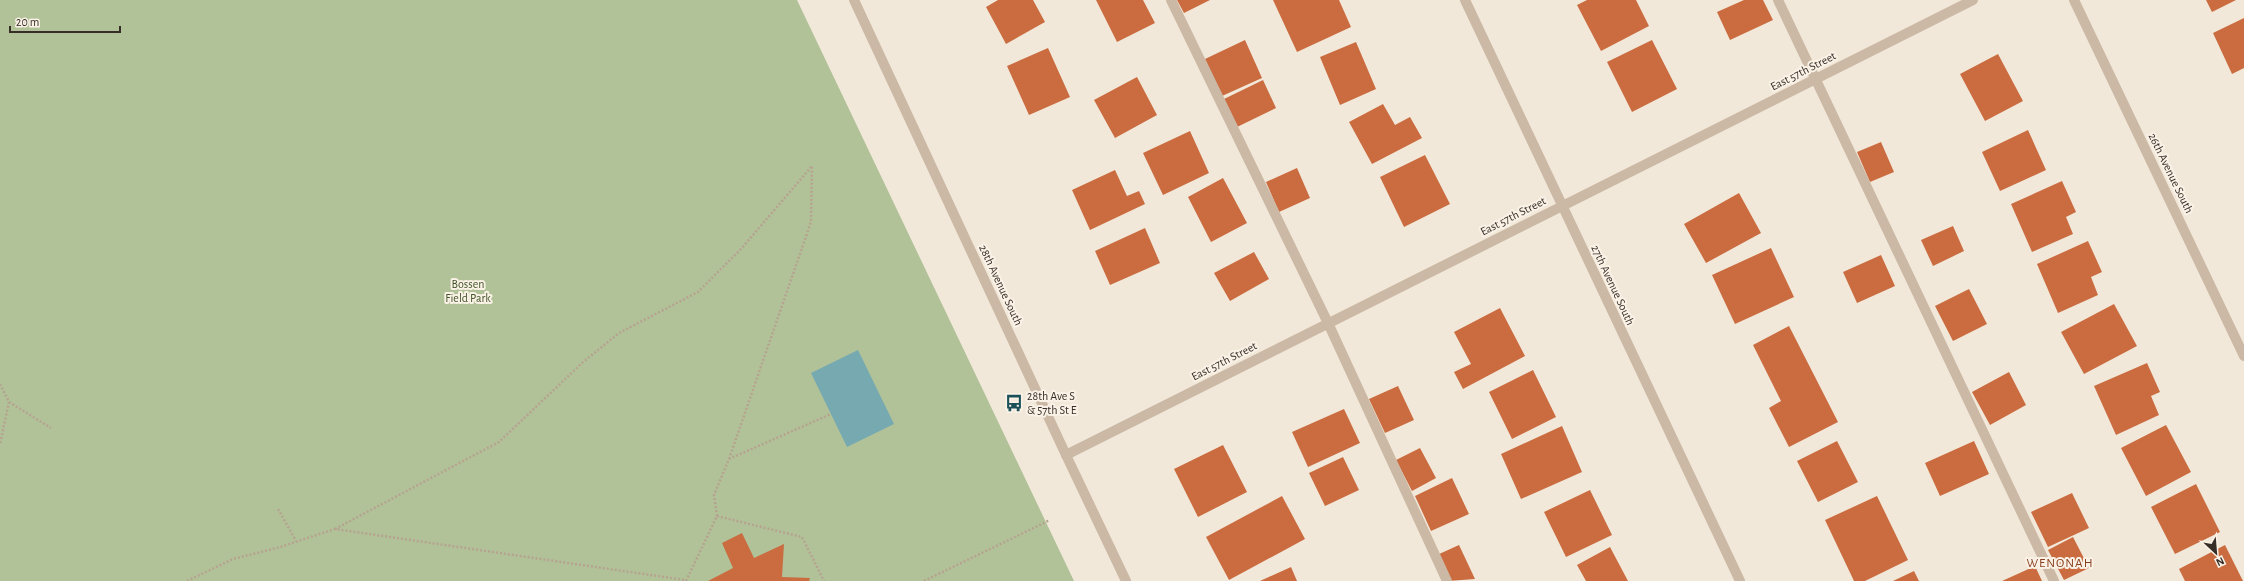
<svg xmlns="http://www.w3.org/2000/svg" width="2244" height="581" font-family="'Alegreya Sans',sans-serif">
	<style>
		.green { fill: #b1c299 }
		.water { fill: #77a9b0 }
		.building { fill: #ca6c40 }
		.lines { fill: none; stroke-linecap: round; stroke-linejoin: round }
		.path { stroke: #b6a38f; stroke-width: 2.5; stroke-dasharray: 2 2; stroke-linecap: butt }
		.service { stroke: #cbb9a5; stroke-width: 10 }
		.minor { stroke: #cbb9a5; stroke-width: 10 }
		.tertiary { stroke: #cbb9a5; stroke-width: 10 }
		.labels { text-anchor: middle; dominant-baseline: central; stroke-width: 4; stroke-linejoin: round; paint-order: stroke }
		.street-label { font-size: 12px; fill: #362d27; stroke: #faf2e6 }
		.park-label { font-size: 12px; fill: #42552a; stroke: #faf2e6 }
		.poi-label { font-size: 12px; fill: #362d27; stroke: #faf2e6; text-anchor: start }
		.neighbourhood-label { font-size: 13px; letter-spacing: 1px; fill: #873f1d; stroke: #faf2e6 }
	</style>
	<rect width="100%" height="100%" fill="#f2e8d9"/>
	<path class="green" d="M0,0h797l277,581h-1074z"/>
	<path class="water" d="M858,350l36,74 -47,23 -36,-74z"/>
	<path class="building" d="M998,0h35l12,22 -39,22 -20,-37z
		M1096,0h47l12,23 -38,19z
		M1177,0h33l-26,13z
		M1273,0h66l12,27 -54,25z
		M1587,0h49l13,26 -48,25 -24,-46z
		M1744,0h19l10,20 -43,20 -13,-28z
		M2206,0h30l-24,12z
		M2244,18v50l-12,6 -19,-41z
		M1245,40l17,38 -40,18 -17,-37z
		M1652,40l25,49 -45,23 -25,-50z
		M1356,42l20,47 -36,16 -20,-48z
		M1048,48l22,49 -41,18 -22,-49z
		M1998,54l25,47 -38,20 -25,-47z
		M1137,77l20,38 -42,23 -21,-38z
		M1263,80l13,28 -39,19 -13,-28z
		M1383,104l12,21 15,-8 12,21 -50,26 -23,-42z
		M2028,130l18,40 -46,21 -18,-39z
		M1190,131l19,42 -46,22 -20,-42z
		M1881,142l13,30 -24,10 -13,-30z
		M1425,155l25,49 -46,23 -24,-50z
		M1297,168l13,30 -31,14 -13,-30z
		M1115,170l12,26 12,-5 6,13 -55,26 -18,-40z
		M1223,178l24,45 -36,19 -23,-45z
		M2062,181l14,31 -10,5 7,17 -41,18 -21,-48z
		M1739,193l22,40 -55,30 -22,-39z
		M1953,226l11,25 -31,15 -12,-26z
		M1145,228l15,35 -50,22 -15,-34z
		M2088,241l14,31 -11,5 7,18 -40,18 -21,-49z
		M1771,248l23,49 -59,27 -23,-49z
		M1254,252l15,27 -39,22 -16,-28z
		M1881,255l14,31 -38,17 -14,-31z
		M1969,289l18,35 -34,17 -18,-35z
		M2114,304l23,42 -53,28 -23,-42z
		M1500,308l25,48 -62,33 -9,-17 17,-8 -17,-32z
		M1789,326l49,96 -49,25 -20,-39 12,-7 -28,-56z
		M2147,363l13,29 -9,4 8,19 -43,20 -22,-49z
		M1533,370l23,47 -44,22 -23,-47z
		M2009,372l17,33 -36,20 -18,-33z
		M1398,386l16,34 -29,13 -16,-34z
		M1344,409l16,34 -52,24 -16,-35z
		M2166,425l25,47 -45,24 -25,-48z
		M1562,426l20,46 -61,27 -20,-45z
		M1837,441l21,41 -40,20 -21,-41z
		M1974,441l15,33 -49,22 -15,-33z
		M1223,445l24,47 -49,25 -24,-48z
		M1420,448l16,30 -24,13 -16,-31z
		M1343,457l16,33 -34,16 -16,-33z
		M1452,478l17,36 -38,17 -16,-35z
		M2196,484l24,48 -45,22 -24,-47z
		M1590,490l22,45 -46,22 -22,-45z
		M2072,493l17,35 -41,19 -17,-35z
		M1282,496l23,43 -76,41 -23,-43z
		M1877,496l31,64 -43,21h-11l-29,-61z
		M742,533l12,25 30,-14 -2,33 28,1 -1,3h-101l25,-13 -11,-25z
		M2073,537l16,31 -25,12 -16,-30z
		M1459,545l16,34 -27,2 -11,-26z
		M2225,545l18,36h-58l-6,-12z
		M1610,547l18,34h-42l-9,-16z
		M2035,566l7,15h-40z
		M1291,567l6,14h-37z
		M1914,571l5,10h-26z"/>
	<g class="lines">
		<path class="path" d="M0,384l9,18 -9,42
			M9,402l42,26
			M729,459l82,-237 1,-56
			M278,509l18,32
			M717,516l-3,-21 15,-36 102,-45
			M335,529l164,-87 83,-79 37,-30 79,-41 43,-43 71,-83
			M187,581l46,-22 44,-11 58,-19 350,51
			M686,581l31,-65 85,21 22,44
			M924,581l126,-61"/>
		<path class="service" d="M1171,0l157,323 119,258
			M1778,0l276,581"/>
		<path class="minor" d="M1465,0l275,581
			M2074,0l170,356
			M1066,455l907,-455"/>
		<path class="tertiary" d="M854,0l212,455 60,126"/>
	</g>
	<defs>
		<g id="bus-bare" transform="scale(1.38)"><path d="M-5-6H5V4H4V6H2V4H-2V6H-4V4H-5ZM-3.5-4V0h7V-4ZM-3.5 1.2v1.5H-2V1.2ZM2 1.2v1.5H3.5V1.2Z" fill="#1b5059" stroke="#faf2e6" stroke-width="2.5" paint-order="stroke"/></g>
	</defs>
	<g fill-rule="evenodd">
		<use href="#bus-bare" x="1014" y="403"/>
	</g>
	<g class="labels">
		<g class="street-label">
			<text transform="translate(1803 71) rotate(-27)">East 57th Street</text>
			<text transform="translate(2171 173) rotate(64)">26th Avenue South</text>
			<text transform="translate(1513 216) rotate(-27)">East 57th Street</text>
			<text transform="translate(1001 285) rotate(65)">28th Avenue South</text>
			<text transform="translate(1613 285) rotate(65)">27th Avenue South</text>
			<text transform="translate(1224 361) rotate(-27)">East 57th Street</text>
		</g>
		<g class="park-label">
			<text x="468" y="284">Bossen<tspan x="468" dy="14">Field Park</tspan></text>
		</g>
		<g class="poi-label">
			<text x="1027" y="396">28th Ave S<tspan x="1027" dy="14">&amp; 57th St E</tspan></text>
		</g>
		<g class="neighbourhood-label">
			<text x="2060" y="563">WENONAH</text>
		</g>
	</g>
	<g transform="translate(2216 553) rotate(154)" stroke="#faf2e6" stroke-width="3" paint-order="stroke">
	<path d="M0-3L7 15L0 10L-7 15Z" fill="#362d27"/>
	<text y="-6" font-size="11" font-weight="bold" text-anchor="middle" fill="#362d27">N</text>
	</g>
	<path d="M10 26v6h110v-6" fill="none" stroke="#362d27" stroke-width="2"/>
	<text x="16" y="26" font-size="12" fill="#362d27" stroke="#faf2e6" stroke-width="3" paint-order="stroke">20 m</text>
</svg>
